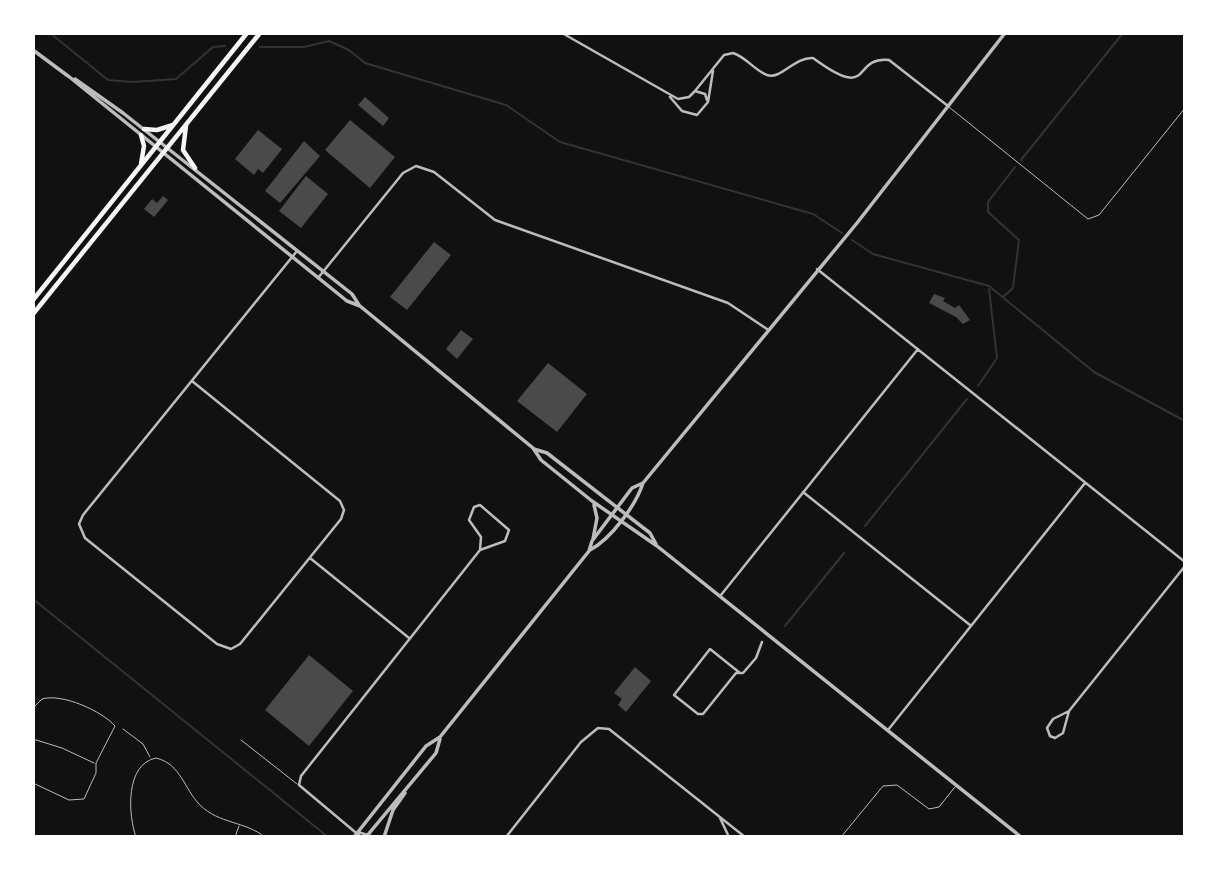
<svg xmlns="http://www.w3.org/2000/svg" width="1218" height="870" font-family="'Noto Serif',serif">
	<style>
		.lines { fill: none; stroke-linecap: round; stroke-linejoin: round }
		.stream { stroke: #333; stroke-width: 2 }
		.building { fill: #4a4a4a }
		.service { stroke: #bcbcbc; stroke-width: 1 }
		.minor { stroke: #bcbcbc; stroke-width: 2.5 }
		.tertiary { stroke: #bcbcbc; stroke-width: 3.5 }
		.trunk { stroke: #f5f5f5; stroke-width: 4.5 }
	</style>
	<rect width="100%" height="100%" fill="#111"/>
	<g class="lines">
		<path class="stream" d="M50,33l58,47 24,2 44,-3 37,-32 12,-1
			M260,47h44l25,-6 20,9 16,13 141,42 54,37 253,72 29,19
			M1021,160l102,-127
			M852,240l21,14 116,32 105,86 91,49
			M1003,297l10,-9 6,-48 -31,-28v-10l27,-35
			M978,386l19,-28 -8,-69
			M865,526l102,-127
			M33,599l295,238
			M785,626l59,-73"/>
	</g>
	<path class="building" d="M365,97l24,21 -6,8 -25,-21z
		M350,120l45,37 -25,31 -45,-38z
		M258,130l24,19 -19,24 -5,-4 -4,6 -19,-16z
		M304,141l16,15 -40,47 -15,-12z
		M306,176l22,18 -27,34 -22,-17z
		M163,196l5,4 -14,17 -10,-8 8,-10 5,4z
		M434,242l17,13 -44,55 -17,-13z
		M934,294l11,4 -2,3 12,7 4,-3 11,15 -7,4 -7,-7 -27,-14z
		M461,330l12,9 -16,20 -11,-10z
		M548,363l39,31 -30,38 -40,-31z
		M309,655l44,36 -44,55 -44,-36z
		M635,667l16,14 -25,31 -8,-7 4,-6 -8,-6z"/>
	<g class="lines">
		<path class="service" d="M949,107l139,112 11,-4 86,-107
			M33,708l9,-9c20,-6 60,12 73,27l-19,37v10l-12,26 -15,1 -36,-17
			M123,729l20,15 7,13
			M33,739l29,9 32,15
			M241,740l56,44
			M136,837c-8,-22 -11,-73 20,-79 25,6 28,31 44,47 19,19 45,16 65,32
			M235,837l4,-11
			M841,837l42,-51 14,-1 32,24 10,-2 16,-20"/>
		<path class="minor" d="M562,33l116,66 11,-2 6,-6 29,-36 9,-2c13,4 21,17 34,22 14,5 27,-18 46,-17 61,45 38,-2 76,2l59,46
			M695,91l10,3 2,6
			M670,97l12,14 15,4 11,-13 5,-31
			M817,269l368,293
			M318,278l85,-105 13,-7 18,6 61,48 233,83 39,26
			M192,381l148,120 4,9 -3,9 -101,125 -9,5 -14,-5 -132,-106 -6,-14 4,-9 214,-264
			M803,492l167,133
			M310,558l99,80
			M721,595l197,-246
			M740,673l-30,-24 -36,46 24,19h5l33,-41h7l13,-15 6,-16
			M1069,711l-16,8 -6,9 3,8 5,2 8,-5 6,-22 116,-145
			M888,730l197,-247
			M720,818l9,19
			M358,832l16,5
			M361,837l-62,-52 2,-9 179,-226 25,-9 4,-11 -29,-25 -6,2 -5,13 12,17 -1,13
			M506,837l75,-95 17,-14 11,1 136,108"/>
		<path class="tertiary" d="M33,50l35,26
			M67,75l280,226 13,5 173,142 8,12 51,41 65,45 364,291
			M75,79l48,34 229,181 7,11
			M534,449l13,4 103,80 6,11
			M593,539l4,-21 -3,-13
			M590,550c21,-11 46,-45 53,-67
			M354,837l72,-91 14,-9 149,-186 3,-10 40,-53 11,-5 214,-260 148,-190
			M366,837l70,-84 4,-14
			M384,837l9,-27 12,-17"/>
		<path class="trunk" d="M186,126l-3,24 12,18
			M144,129l13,1 16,-5
			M141,135l3,11 -3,18
			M33,300l214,-267
			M33,314l227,-281"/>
	</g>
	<rect width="1218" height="870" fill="none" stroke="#ffffff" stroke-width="70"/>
</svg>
